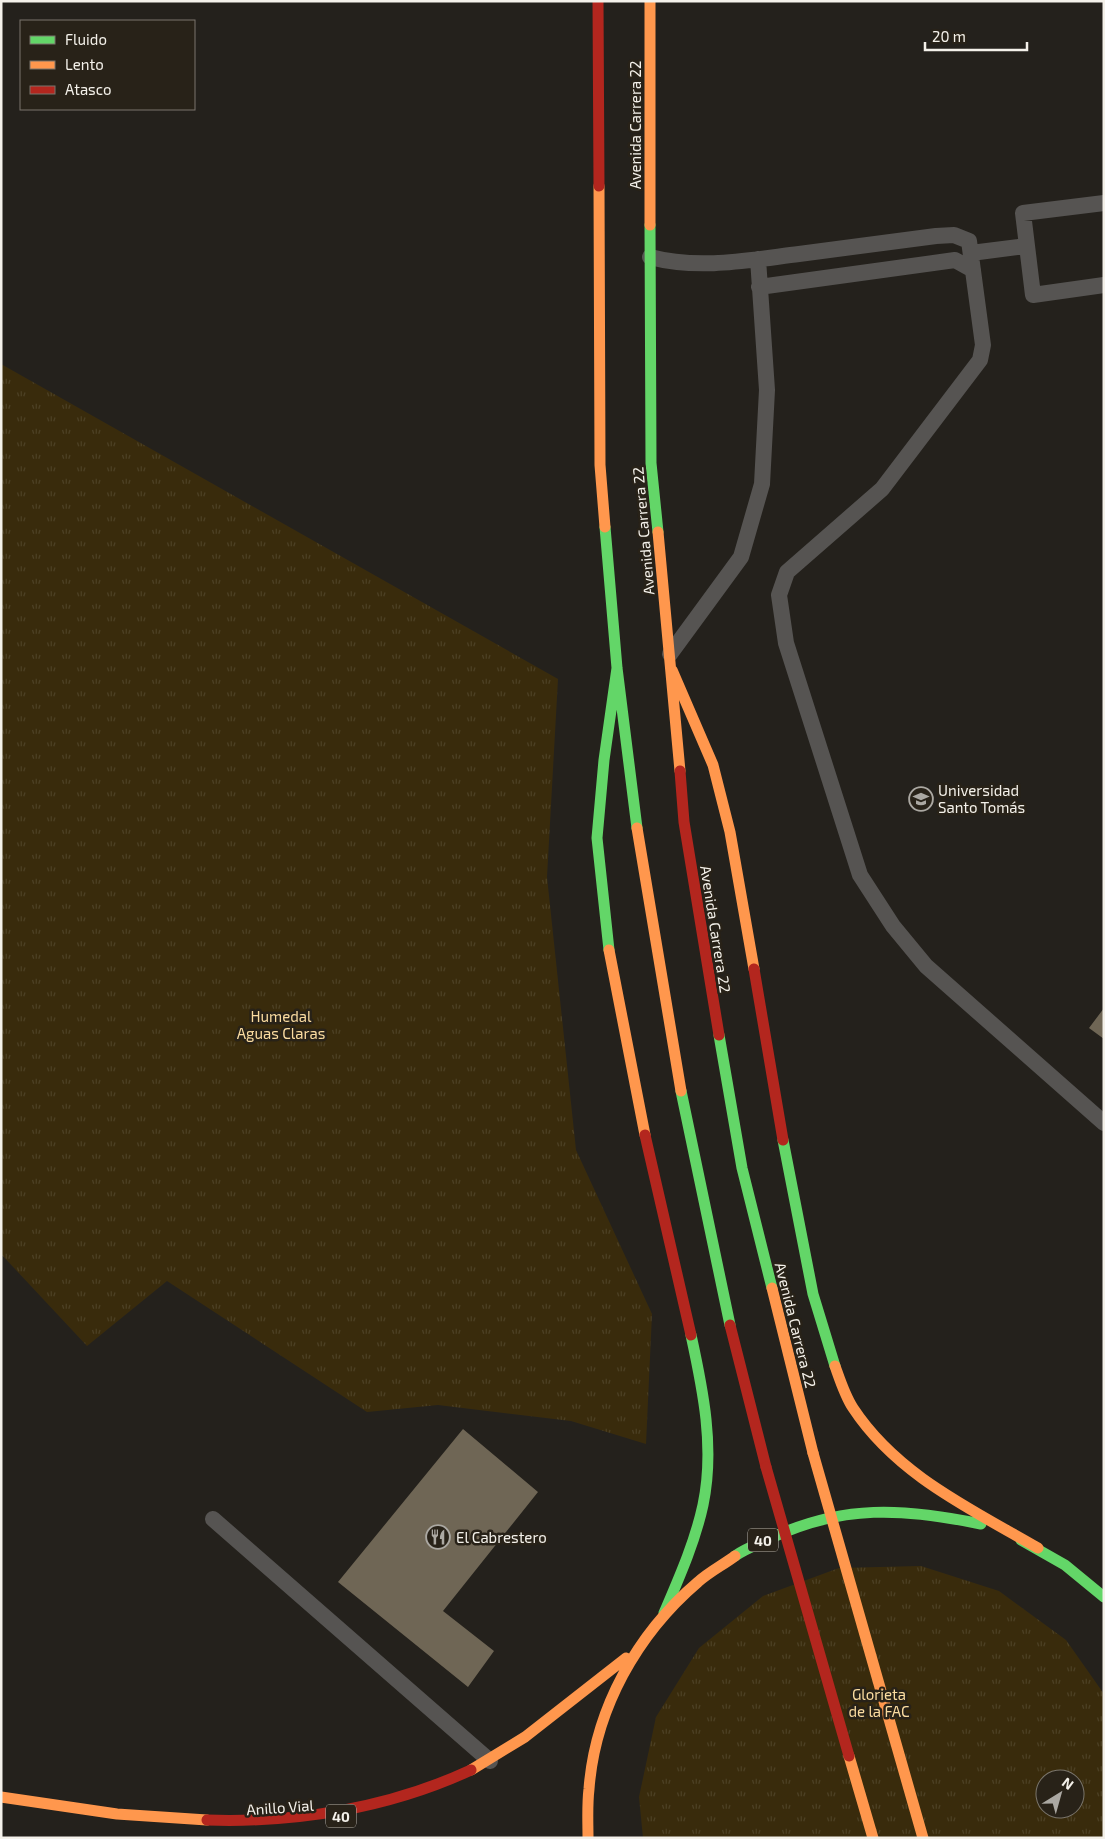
<svg xmlns="http://www.w3.org/2000/svg" width="1105" height="1839" font-family="'Exo 2',sans-serif">
	<style>
		.park { fill: url(#park-tufts); fill-rule: evenodd }
		.building { fill: #6f6655 }
		.lines { fill: none; stroke-linecap: round; stroke-linejoin: round }
		.lane { stroke: #565452; stroke-width: 16 }
		.fast { stroke: #63d668; stroke-width: 11 }
		.slow { stroke: #ff974d; stroke-width: 11 }
		.jam { stroke: #b3261e; stroke-width: 11 }
		.slow-bridge { stroke: #ff974d; stroke-width: 11 }
		.jam-bridge { stroke: #b3261e; stroke-width: 11 }
		.labels { text-anchor: middle; dominant-baseline: central; stroke-width: 5; stroke-linejoin: round; paint-order: stroke }
		.shield { fill: #282218; stroke: #b7b3ab; stroke-width: 1 }
		.shield-label { font-size: 14px; font-weight: bold; fill: #f4f1ea }
		.street-label { font-size: 15px; fill: #f4f1ea; stroke: #282218 }
		.poi-label { font-size: 15px; fill: #f4f1ea; stroke: #282218; text-anchor: start }
		.park-label { font-size: 15px; fill: #fbdca0; stroke: #282218 }
	</style>
	<defs>
		<pattern id="park-tufts" width="24" height="20" patternUnits="userSpaceOnUse" patternTransform="scale(1.25)"><rect width="24" height="20" fill="#392b0c"/><path d="M3 7l-1-3M5 7V3M7 7l1-3M15 17l-1-3M17 17v-4M19 17l1-3" fill="none" stroke="#4c4024"/></pattern>
	</defs>
	<rect width="100%" height="100%" fill="#24211c"/>
	<path class="park" d="M1,364l557,315 -11,198 29,273 76,164 -6,130 -75,-23 -133,-16 -71,7 -200,-131 -80,65 -86,-92z
		M921,1566l78,25 67,49 38,54v144h-461l-4,-41 17,-80 43,-69 64,-52 76,-28zM1045,1779h30v30h-30z"/>
	<path class="building" d="M1104,1008v31l-15,-11z
		M463,1429l75,63 -95,119 51,40 -26,36 -130,-105z"/>
	<g class="lines">
		<path class="lane" d="M1104,203l-81,10 10,82 71,-10
			M971,253l55,-7
			M650,257c49,13 100,3 149,-3 45,-6 91,-12 137,-18l18,-1 15,6 14,104 -3,15 -98,129 -95,83 -8,23 7,48 74,232 33,51 33,40 178,157
			M759,287l196,-27 18,10
			M670,654l71,-97 21,-73 5,-94 -9,-131
			M213,1519l277,242"/>
		<path class="fast" d="M650,225l1,238 7,69
			M605,527l12,141 20,160
			M609,950l-12,-112 7,-78 13,-92
			M719,1035l23,133 30,120
			M681,1091l49,234
			M783,1140l30,154 22,72
			M1021,1540l44,25 39,32
			M735,1556c10,-7 23,-12 34,-17 73,-35 135,-31 212,-15
			M664,1613c15,-35 31,-71 39,-108 12,-57 0,-115 -12,-170"/>
		<path class="slow" d="M650,1v224
			M599,186l1,279 5,62
			M658,532l22,239
			M672,670l41,95 17,67 24,137
			M637,828l44,263
			M609,950l36,185
			M772,1288l41,165
			M835,1366c5,14 10,30 18,42 44,67 118,101 185,140
			M471,1770l54,-33 101,-79
			M1,1797l116,17 90,6
			M588,1838c0,-16 -1,-33 1,-49 6,-80 48,-155 109,-207 11,-10 25,-17 37,-26"/>
		<path class="jam" d="M598,1l1,185
			M680,771l4,51 35,213
			M754,969l29,171
			M645,1135l46,200
			M730,1325l36,142
			M207,1820c90,3 182,-12 264,-50"/>
		<path class="slow-bridge" d="M813,1453l110,385
			M849,1756l24,82"/>
		<path class="jam-bridge" d="M766,1467l83,289"/>
	</g>
	<defs>
		<g id="university-ring" transform="scale(1.25)"><circle r="9.5" fill="#282218" stroke="#aba8a2" stroke-width="1.5"/><path d="M0-5L7-2L0 1L-7-2ZM-4 1L0 2.5L4 1V4Q0 6-4 4Z" fill="#aba8a2"/></g>
		<g id="restaurant-ring" transform="scale(1.25)"><circle r="9.5" fill="#282218" stroke="#aba8a2" stroke-width="1.5"/><path d="M-5-6h1v4h1v-4h1v4h1v-4h1v5L-1.5 .5V6h-2V.5L-5-1ZM5-6V6H3V1.5H1.5Q1.5-4 5-6Z" fill="#aba8a2"/></g>
	</defs>
	<g fill-rule="evenodd">
		<use href="#university-ring" x="921" y="799"/>
		<use href="#restaurant-ring" x="438" y="1537"/>
	</g>
	<g class="labels">
		<g class="shield">
			<rect x="748" y="1528.5" width="30" height="23" rx="4"/>
			<rect x="326" y="1804.5" width="30" height="23" rx="4"/>
		</g>
		<g class="shield-label">
			<text x="763" y="1540">40</text>
			<text x="341" y="1816">40</text>
		</g>
		<g class="street-label">
			<text transform="translate(635 125) rotate(-90)">Avenida Carrera 22</text>
			<text transform="translate(643 531) rotate(-95)">Avenida Carrera 22</text>
			<text transform="translate(716 929) rotate(81)">Avenida Carrera 22</text>
			<text transform="translate(796 1325) rotate(76)">Avenida Carrera 22</text>
			<text transform="translate(280 1807) rotate(-4)">Anillo Vial</text>
		</g>
		<g class="poi-label">
			<text x="938" y="790">Universidad<tspan x="938" dy="17">Santo Tomás</tspan></text>
			<text x="456" y="1537">El Cabrestero</text>
		</g>
		<g class="park-label">
			<text x="281" y="1016">Humedal<tspan x="281" dy="17">Aguas Claras</tspan></text>
			<text x="879" y="1694">Glorieta<tspan x="879" dy="17">de la FAC</tspan></text>
		</g>
	</g>
	<rect width="1105" height="1839" fill="none" stroke="#f4f1ea" stroke-width="5"/>
	<rect x="20" y="20" width="175" height="90" fill="#282218" stroke="#7a756c"/>
	<rect x="30" y="36" width="25" height="8" fill="#63d668" stroke="#7a756c"/>
	<text x="65" y="45" font-size="15" fill="#f4f1ea">Fluido</text>
	<rect x="30" y="61" width="25" height="8" fill="#ff974d" stroke="#7a756c"/>
	<text x="65" y="70" font-size="15" fill="#f4f1ea">Lento</text>
	<rect x="30" y="86" width="25" height="8" fill="#b3261e" stroke="#7a756c"/>
	<text x="65" y="95" font-size="15" fill="#f4f1ea">Atasco</text>
	<g transform="translate(1060 1794) rotate(37)"><circle r="24" fill="#282218" stroke="#7a756c"/>
	<path d="M0-4L9 19L0 12L-9 19Z" fill="#aba8a2"/>
	<text y="-8" font-size="14" font-weight="bold" text-anchor="middle" fill="#f4f1ea">N</text>
	</g>
	<path d="M925 42v8h102v-8" fill="none" stroke="#f4f1ea" stroke-width="2.5"/>
	<text x="932" y="42" font-size="15" fill="#f4f1ea" stroke="#282218" stroke-width="4" paint-order="stroke">20 m</text>
</svg>
